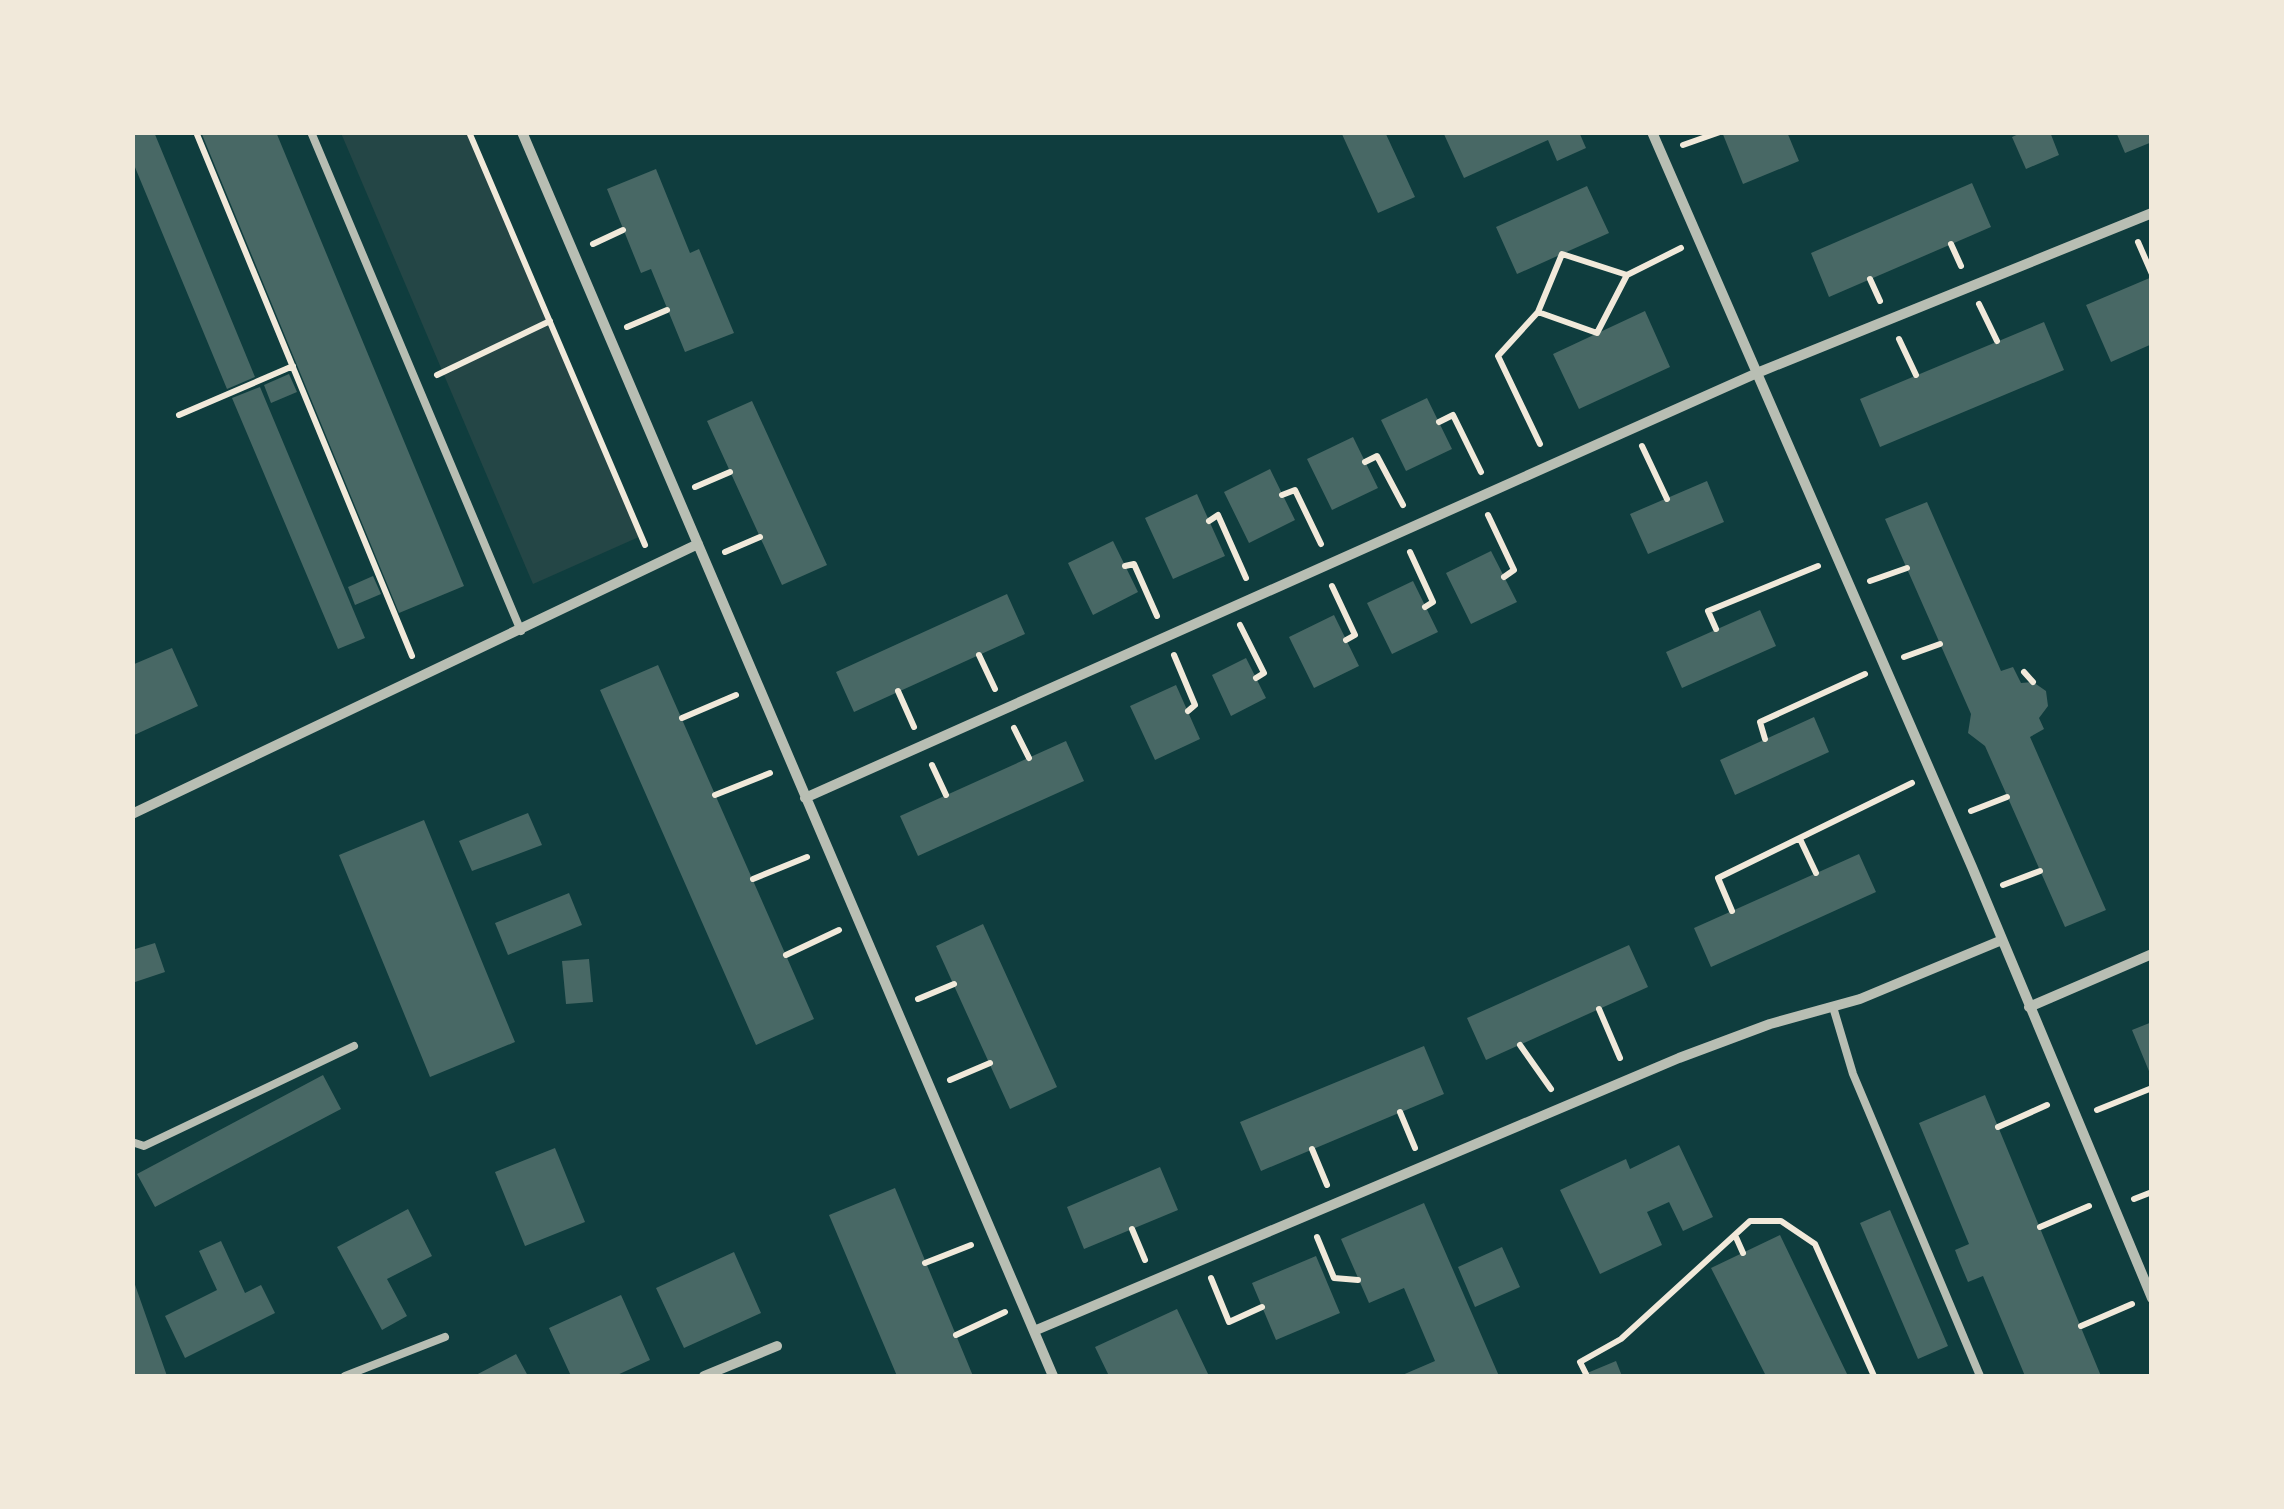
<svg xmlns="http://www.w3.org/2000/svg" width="2284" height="1509" font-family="'Golos Text',sans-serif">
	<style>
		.green { fill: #244646 }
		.building { fill: #486865 }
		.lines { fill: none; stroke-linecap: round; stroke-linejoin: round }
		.path { stroke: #f1e9da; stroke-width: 6 }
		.service { stroke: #b8beb3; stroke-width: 8 }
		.minor { stroke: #b8beb3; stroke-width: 10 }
	</style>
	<rect width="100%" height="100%" fill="#0f3d3e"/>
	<path class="green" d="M341,133h128l172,403 -108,48z"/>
	<path class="building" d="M132,132h22l101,245 -28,12 -95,-229z
		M201,132h75l188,454 -65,27z
		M1341,132h44l30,65 -37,16z
		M1443,132h136l7,16 -29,13 -9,-21 -84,38z
		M1722,132h65l12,29 -56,23z
		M2023,132h27l9,23 -33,14 -14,-32z
		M2116,132h36v10l-27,11z
		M656,169l34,84 9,-4 35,84 -49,19 -34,-83 -10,4 -34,-84z
		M1972,183l19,44 -162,70 -18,-44z
		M1587,186l22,47 -92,41 -21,-47z
		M2152,277v67l-41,18 -25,-57z
		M1645,311l25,56 -91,42 -26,-55z
		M2044,322l20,48 -184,77 -20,-48z
		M289,374l8,18 -26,11 -7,-18z
		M260,387l105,251 -27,11 -106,-251z
		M1427,398l25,51 -46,22 -25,-51z
		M752,401l75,164 -45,20 -75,-164z
		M1353,437l25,51 -46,22 -25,-51z
		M1270,469l25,51 -46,23 -25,-51z
		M1707,481l17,41 -76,32 -18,-40z
		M1197,494l28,62 -52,23 -28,-61z
		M1927,502l74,169 12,-4 8,16 12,-1 13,9 2,15 -9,12 5,11 -14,8 76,173 -41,17 -80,-181 -17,-13 3,-19 -86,-195z
		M1113,541l25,51 -45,23 -25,-52z
		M1491,551l26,51 -46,22 -25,-51z
		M373,576l8,18 -26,11 -7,-18z
		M1413,581l25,51 -46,22 -25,-51z
		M1007,594l18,40 -171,78 -18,-40z
		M1760,610l16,36 -94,42 -16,-36z
		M1334,615l25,51 -45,22 -25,-51z
		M172,648l26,58 -66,30v-71z
		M1246,658l20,40 -35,18 -19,-41z
		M658,665l156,354 -58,26 -156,-355z
		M1176,685l24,54 -45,21 -25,-54z
		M1814,717l15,35 -94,43 -15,-35z
		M1066,741l18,40 -166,75 -18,-40z
		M528,813l14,32 -70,26 -13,-30z
		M424,820l91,222 -85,35 -91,-222z
		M1859,854l17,38 -165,75 -17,-39z
		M569,893l13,32 -74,30 -13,-32z
		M983,924l74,163 -47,22 -74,-163z
		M155,943l10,29 -33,11v-33z
		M1629,945l19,42 -162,73 -19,-42z
		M589,959l4,43 -27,2 -4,-43z
		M2152,1022v54h-1l-19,-46z
		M1424,1046l20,48 -183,77 -21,-49z
		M323,1075l18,34 -186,98 -18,-33z
		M1985,1095l116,281h-76l-42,-100 -15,6 -8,-19 -5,-13 14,-6 -50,-121z
		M1679,1145l34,72 -30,14 -14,-29 -22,10 15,33 -62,29 -40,-84 66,-31 4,10z
		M555,1148l30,74 -60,24 -30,-74z
		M1160,1167l18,43 -94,39 -17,-42z
		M895,1188l78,188h-76l-68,-161z
		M1424,1203l75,173h-99l35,-15 -31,-73 -35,15 -28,-64z
		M408,1209l24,47 -45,23 20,37 -25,14 -45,-83z
		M1890,1210l58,136 -30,13 -58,-136z
		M1780,1235l68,141h-82l-55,-108z
		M221,1241l24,52 16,-8 14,28 -90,45 -20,-42 52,-26 -18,-39z
		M1502,1247l18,40 -45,20 -17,-40z
		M734,1252l27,61 -77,35 -28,-60z
		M1316,1256l24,57 -64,27 -24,-57z
		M132,1279h1l34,97h-35z
		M621,1295l29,65 -35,16h-44l-22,-48z
		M1177,1309l32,67h-100l-14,-29z
		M516,1354l12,22h-54z
		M1616,1361l6,15h-42z"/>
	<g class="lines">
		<path class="path" d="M196,132l216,524
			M469,132l176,413
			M1683,145l37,-13
			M2138,242l14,32
			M593,244l30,-14
			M1951,244l10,22
			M1870,279l10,22
			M1979,304l18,37
			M1538,312l59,21 30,-58 54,-27
			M627,327l40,-17
			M1899,339l17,36
			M437,375l113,-54
			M179,415l114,-49
			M1439,422l14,-7 28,57
			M1540,444l-42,-88 40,-44 24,-58 65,21
			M1642,446l25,53
			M1365,462l12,-6 26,49
			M695,487l35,-15
			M1282,495l13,-5 26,54
			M1488,515l26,55 -10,7
			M1209,521l9,-6 28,63
			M725,552l35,-15
			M1410,552l23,50 -8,5
			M1125,566l9,-2 23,52
			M1870,581l37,-13
			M1332,586l23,49 -9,5
			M1240,625l24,48 -8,5
			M1716,629l-8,-18 110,-45
			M979,655l16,34
			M1174,655l21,50 -7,6
			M1904,657l36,-13
			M2024,672l9,10
			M898,691l16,36
			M682,718l54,-23
			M1014,728l15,30
			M1765,739l-5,-17 105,-48
			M932,765l14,30
			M715,795l55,-22
			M1971,811l36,-14
			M1800,839l16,34
			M753,879l54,-22
			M2003,885l37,-14
			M1732,911l-14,-33 194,-95
			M786,955l53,-25
			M918,999l36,-15
			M1599,1009l21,49
			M1520,1045l31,44
			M950,1080l40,-17
			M2097,1110l55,-22
			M1400,1112l15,36
			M1998,1127l49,-22
			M1312,1149l15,36
			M2134,1199l18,-7
			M2040,1227l49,-21
			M1132,1229l13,31
			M1735,1235l8,18
			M1317,1237l17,41 24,2
			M925,1263l46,-18
			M1211,1278l18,44 33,-15
			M2081,1326l51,-22
			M956,1335l49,-23
			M1586,1374l-6,-12 41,-23 129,-118h31l34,23 59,132"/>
		<path class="service" d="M311,132l210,499
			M1833,1007l20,67 127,302
			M132,1142l12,4 210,-100
			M345,1376l100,-39"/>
		<path class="minor" d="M522,132l531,1244
			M1652,132l320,735 180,431
			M805,798l952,-425 395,-160
			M132,814l566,-270
			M2029,1007l123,-53
			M1034,1331l645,-273 91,-34 90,-25 142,-59
			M704,1376l73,-30"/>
	</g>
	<rect width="2284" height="1509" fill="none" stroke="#f1e9da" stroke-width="270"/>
</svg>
